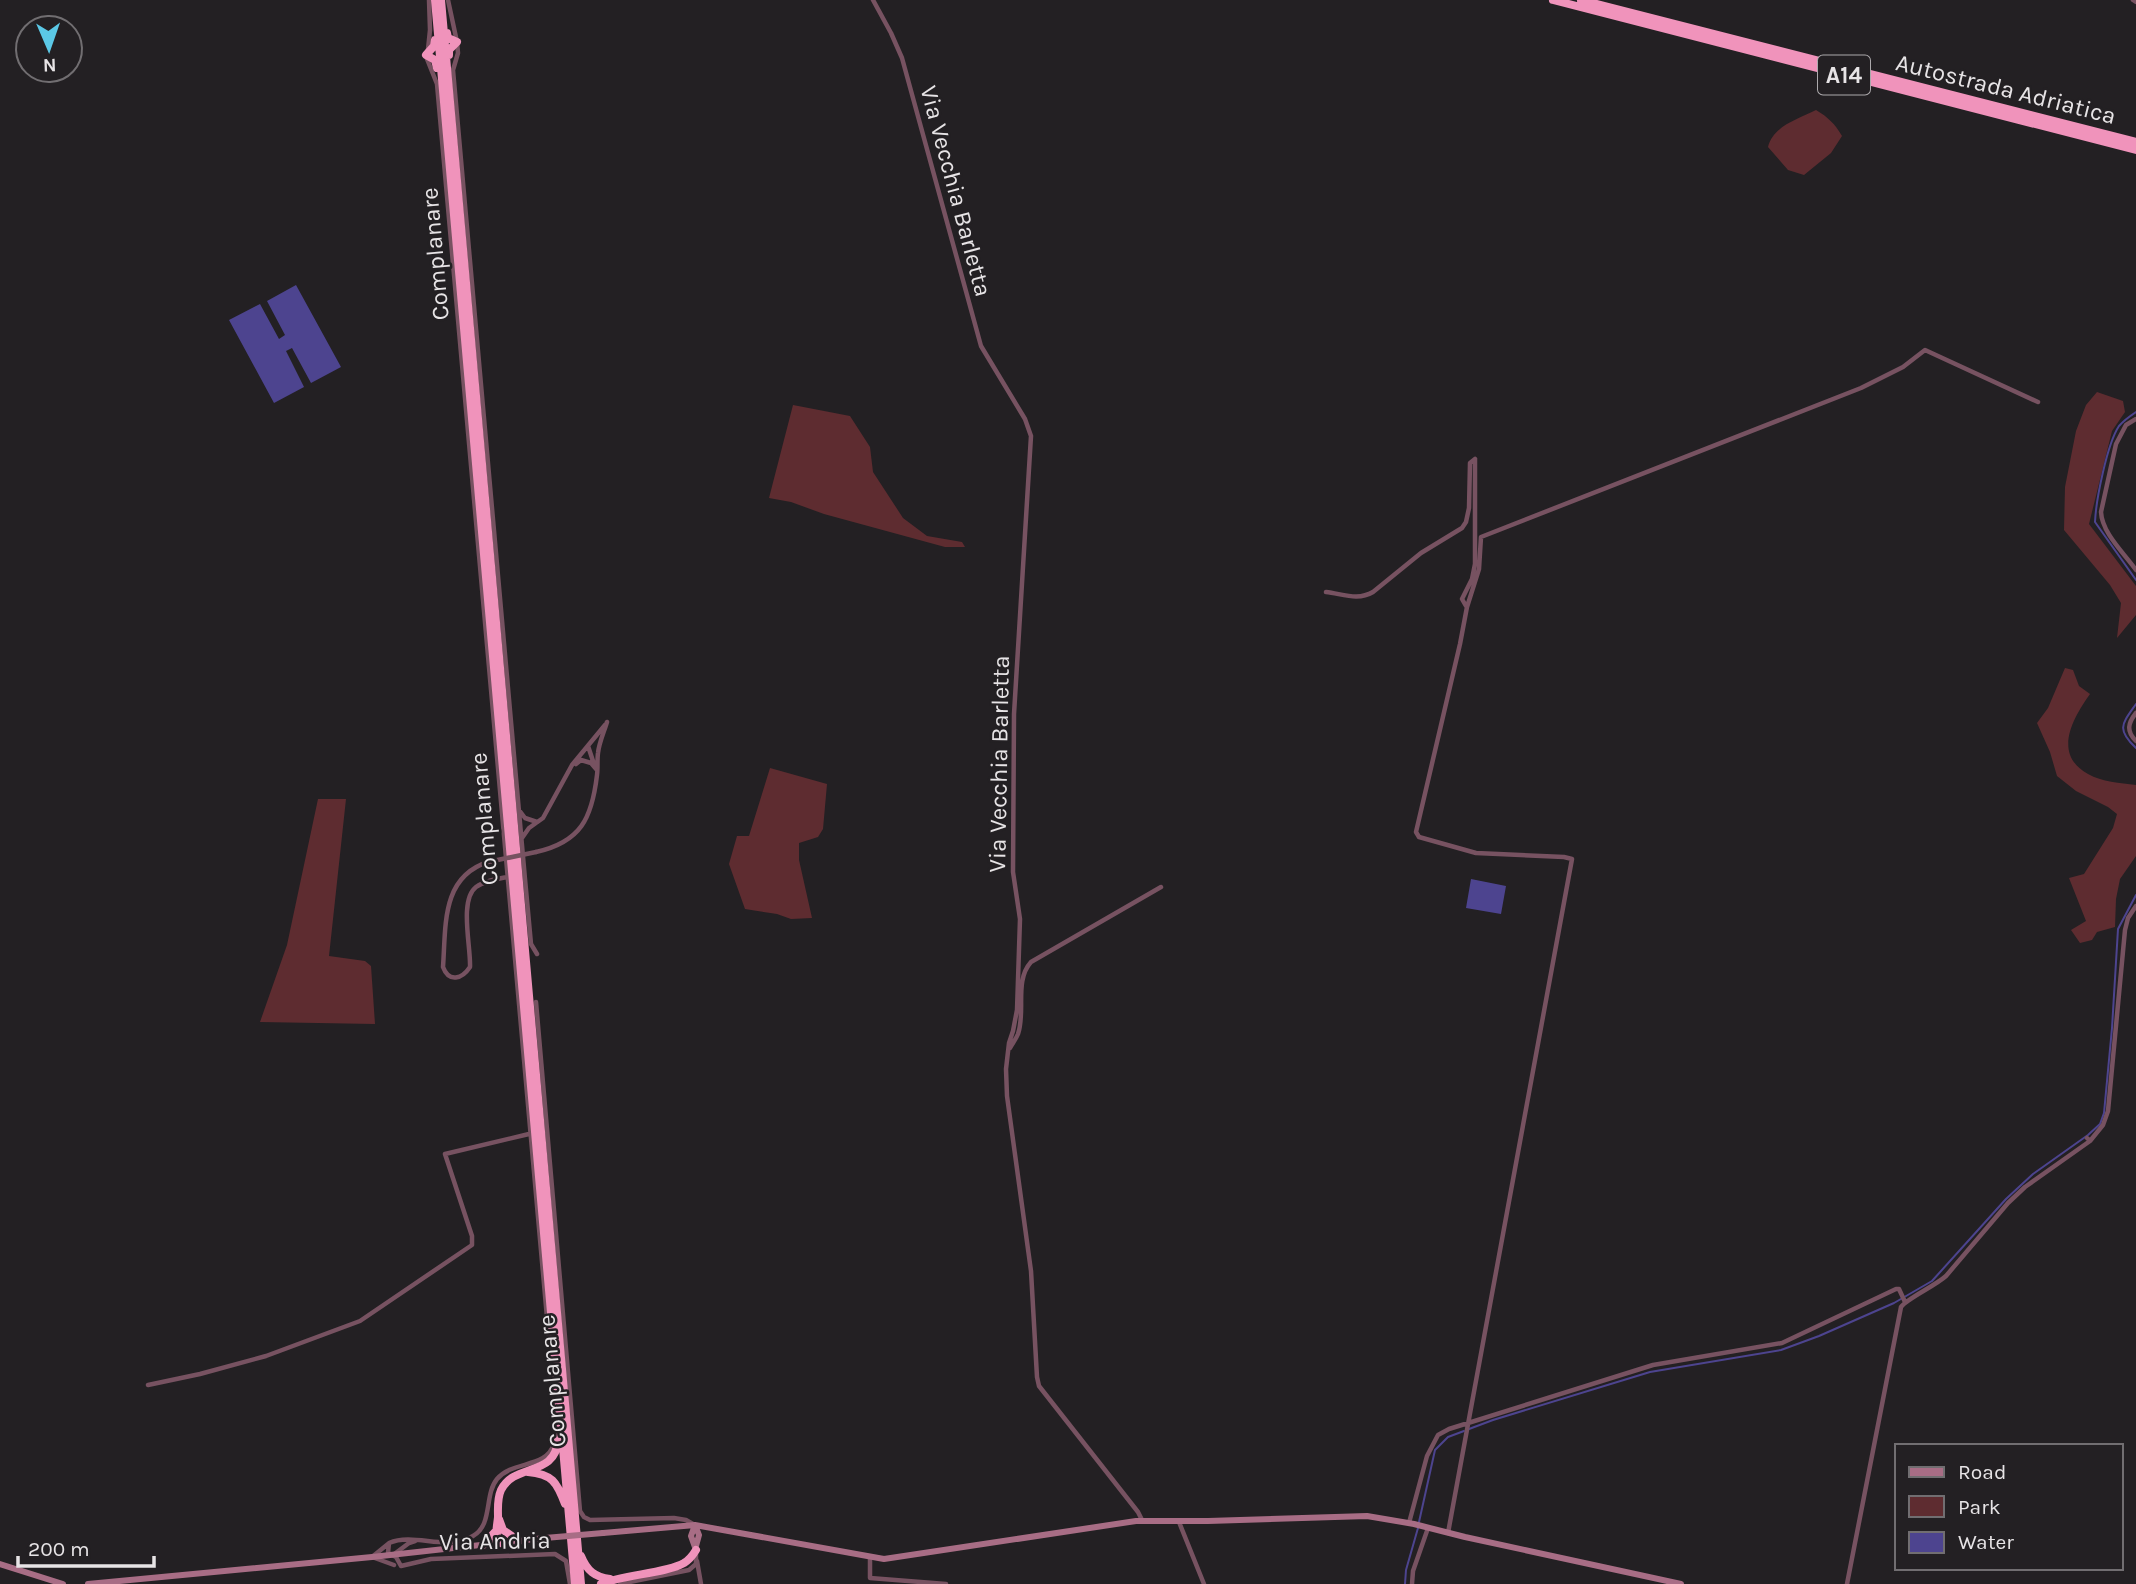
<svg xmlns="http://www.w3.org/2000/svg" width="2136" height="1584" font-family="Karla,sans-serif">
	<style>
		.green { fill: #5e2c30 }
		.water { fill: #4d448f }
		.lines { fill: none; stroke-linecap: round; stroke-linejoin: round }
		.stream { stroke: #4d448f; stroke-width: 2 }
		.street { stroke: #775261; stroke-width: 4.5 }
		.secondary { stroke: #a86d85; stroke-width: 6 }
		.highway { stroke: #f093bb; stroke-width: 8 }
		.street-bridge { stroke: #775261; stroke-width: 4.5 }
		.secondary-bridge { stroke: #a86d85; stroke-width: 6 }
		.labels { text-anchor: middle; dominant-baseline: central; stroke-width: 5; stroke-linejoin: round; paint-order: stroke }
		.shield { fill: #232023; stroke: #aca9ac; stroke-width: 2 }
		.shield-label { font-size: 23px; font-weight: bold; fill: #e7e4e6 }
		.street-label { font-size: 24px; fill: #e7e4e6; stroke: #232023 }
	</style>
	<rect width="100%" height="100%" fill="#232023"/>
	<path class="green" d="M1816,110c12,7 19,14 26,26l-11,17 -27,22 -16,-5 -20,-23c5,-21 30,-28 48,-37z
		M2097,392l26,9 2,11 -13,19 -23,93 47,62v29l-19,23 4,-35 -11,-18 -46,-55 1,-43 11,-56 10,-26z
		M793,405l57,11 20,31 3,25 30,46 24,18 35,6 3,5h-20l-121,-33 -33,-12 -22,-4z
		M2065,668l8,2 6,16 11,8c-17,24 -38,60 -2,80 14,8 32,9 48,11v71l-16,23 -4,20 -1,28 -18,5 -5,8 -12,3 -9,-13 15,-9 -17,-43 15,-4 29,-46 4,-14 -9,-7 -32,-16 -19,-15 -7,-24 -13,-29 11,-15z
		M770,768l57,16 -4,45 -5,8 -19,6v17l13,58 -21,1 -14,-5 -32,-5 -16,-45 8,-28h12z
		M318,799h28l-17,157 36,5 6,5 4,58 -115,-2 27,-77z"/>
	<path class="water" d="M296,285l45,82 -30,16 -19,-35 -6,3 18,36 -30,16 -45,-83 31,-16 19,35 6,-4 -18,-34z
		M1471,879l35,7 -5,28 -35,-6z"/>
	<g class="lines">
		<path class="stream" d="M2136,412c-6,4 -12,8 -17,14 -12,18 -23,74 -24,96l41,58
			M2136,704c-14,20 -20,25 0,44
			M1469,1429l24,-9 157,-48 131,-22 38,-14 75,-33 38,-22 74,-82 27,-25 55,-39 12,-11 4,-11 8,-85 6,-99 18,-34
			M1419,1522l16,-72 13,-13 16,-6
			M1405,1584l1,-14 12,-42"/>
		<path class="street" d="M448,0l9,42 1,11 -5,17 72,809 6,65 6,10
			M873,0l18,33 11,25 79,288 44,73 6,17 -17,278 -1,158 7,47 -3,91 -4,21 -4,12 -3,26 1,27 24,175 6,106 2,9 99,126 4,8
			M2133,0l3,2
			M2136,419l-10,6 -10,19 -15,68c1,21 23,41 35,58
			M1326,592c17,2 32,9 47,0l48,-39 41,-25 4,-6 3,-14 1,-45 5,-4
			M1466,606l-4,-7 10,-20 3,-15v-105
			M2136,713c-8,10 -10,18 0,28
			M588,746l6,18
			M576,764l5,-4 10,3 6,7
			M519,810l6,8 12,4
			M522,838l7,-10 14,-10 29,-53 33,-40
			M536,852c45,-10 56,-34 61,-77 1,-7 0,-15 1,-22 1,-10 6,-21 9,-31
			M488,862c-47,15 -42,64 -45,105 6,16 19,12 27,0 1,-20 -11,-67 6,-80 8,-6 20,-8 31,-10
			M536,1002l44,509 4,6 6,3 84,-2 12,2 7,4
			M1010,1048c2,-4 6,-9 8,-14 8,-23 -4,-53 13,-72l130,-75
			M2087,1138l3,3 13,-16 5,-14 17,-181 3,-12 8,-12
			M148,1385l52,-11 66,-18 94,-35 112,-76v-9l-27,-82 84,-20
			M1179,1522l25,62
			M1409,1523l18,-67 11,-21 11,-6 204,-64 129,-22 114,-54h3l6,13
			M1448,1533l124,-674 -8,-2 -88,-4 -57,-16 -3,-5 44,-188 7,-37 12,-38 2,-32 380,-149 42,-21 22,-17 113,52
			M388,1544l-16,13 22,8
			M393,1555l16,-12 6,-2
			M870,1557v21l76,6
			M697,1561l4,23
			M401,1566l-5,-9 -8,-4 1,-10c26,-11 58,9 84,-7 20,-11 11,-41 24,-57 16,-19 49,-10 57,-35 5,-15 0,-44 -1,-59l-116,-1301 -10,-25 3,-29 -1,-30
			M401,1566l30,-7 124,-5 11,7 4,23
			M620,1584l69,-14 7,-6v-14
			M1412,1584l1,-13 15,-43
			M1847,1584l54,-277c5,-8 34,-21 45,-31l62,-73 17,-16 65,-46"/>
		<path class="secondary" d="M695,1525l-4,11 5,14
			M695,1525l4,10 -3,11
			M603,1533l92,-8 189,34 252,-38h72l159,-5 47,8 51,13 216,47
			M0,1564l63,20
			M88,1584l284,-27 173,-19"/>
		<path class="highway" d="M435,0l140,1584
			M441,0l140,1584
			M1553,0l583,150
			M1581,0l555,142
			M447,33l1,5 9,4 -8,8v5
			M435,40l-1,6 -8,9 9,5 2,8
			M528,1472c24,2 29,10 37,32
			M499,1519l4,11 16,11
			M501,1543c-7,-9 -4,-15 -3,-26 0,-9 -1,-18 3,-27 14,-28 55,-12 57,-51
			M483,1545l12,-13
			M581,1556c6,15 14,21 29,23
			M601,1584c24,-10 63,-10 83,-21 5,-3 9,-8 12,-13"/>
		<path class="street-bridge" d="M488,862l48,-10"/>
		<path class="secondary-bridge" d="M545,1538l58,-5"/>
	</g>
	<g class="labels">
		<rect class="shield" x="1818" y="55.5" width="52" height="39" rx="5"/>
		<g class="shield-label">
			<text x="1844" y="75">A14</text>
		</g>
		<g class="street-label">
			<text transform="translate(2006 89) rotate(14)">Autostrada Adriatica</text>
			<text transform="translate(956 191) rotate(75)">Via Vecchia Barletta</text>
			<text transform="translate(435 254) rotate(-95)">Complanare</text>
			<text transform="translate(999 764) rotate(-89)">Via Vecchia Barletta</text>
			<text transform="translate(484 819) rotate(-95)">Complanare</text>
			<text transform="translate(552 1381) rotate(-95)">Complanare</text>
			<text transform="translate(495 1541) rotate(-1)">Via Andria</text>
		</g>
	</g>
	<rect x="1895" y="1444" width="228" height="126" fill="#232023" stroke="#716e71" stroke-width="2"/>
	<rect x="1909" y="1467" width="35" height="10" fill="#a86d85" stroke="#716e71" stroke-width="2"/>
	<text x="1958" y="1479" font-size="21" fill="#e7e4e6">Road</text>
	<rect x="1909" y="1496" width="35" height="21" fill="#5e2c30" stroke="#716e71" stroke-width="2"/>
	<text x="1958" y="1514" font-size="21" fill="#e7e4e6">Park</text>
	<rect x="1909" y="1532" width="35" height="21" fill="#4d448f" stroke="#716e71" stroke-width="2"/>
	<text x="1958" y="1549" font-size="21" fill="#e7e4e6">Water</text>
	<g transform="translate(49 49) rotate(178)"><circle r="33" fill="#232023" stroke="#716e71" stroke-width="2"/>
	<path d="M0-5L12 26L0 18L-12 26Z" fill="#5bc8e6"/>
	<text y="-10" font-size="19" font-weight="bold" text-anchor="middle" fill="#e7e4e6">N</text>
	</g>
	<path d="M18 1556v10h136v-10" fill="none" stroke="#e7e4e6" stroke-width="3.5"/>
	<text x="28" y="1556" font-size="21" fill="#e7e4e6" stroke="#232023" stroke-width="5" paint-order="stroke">200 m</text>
</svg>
